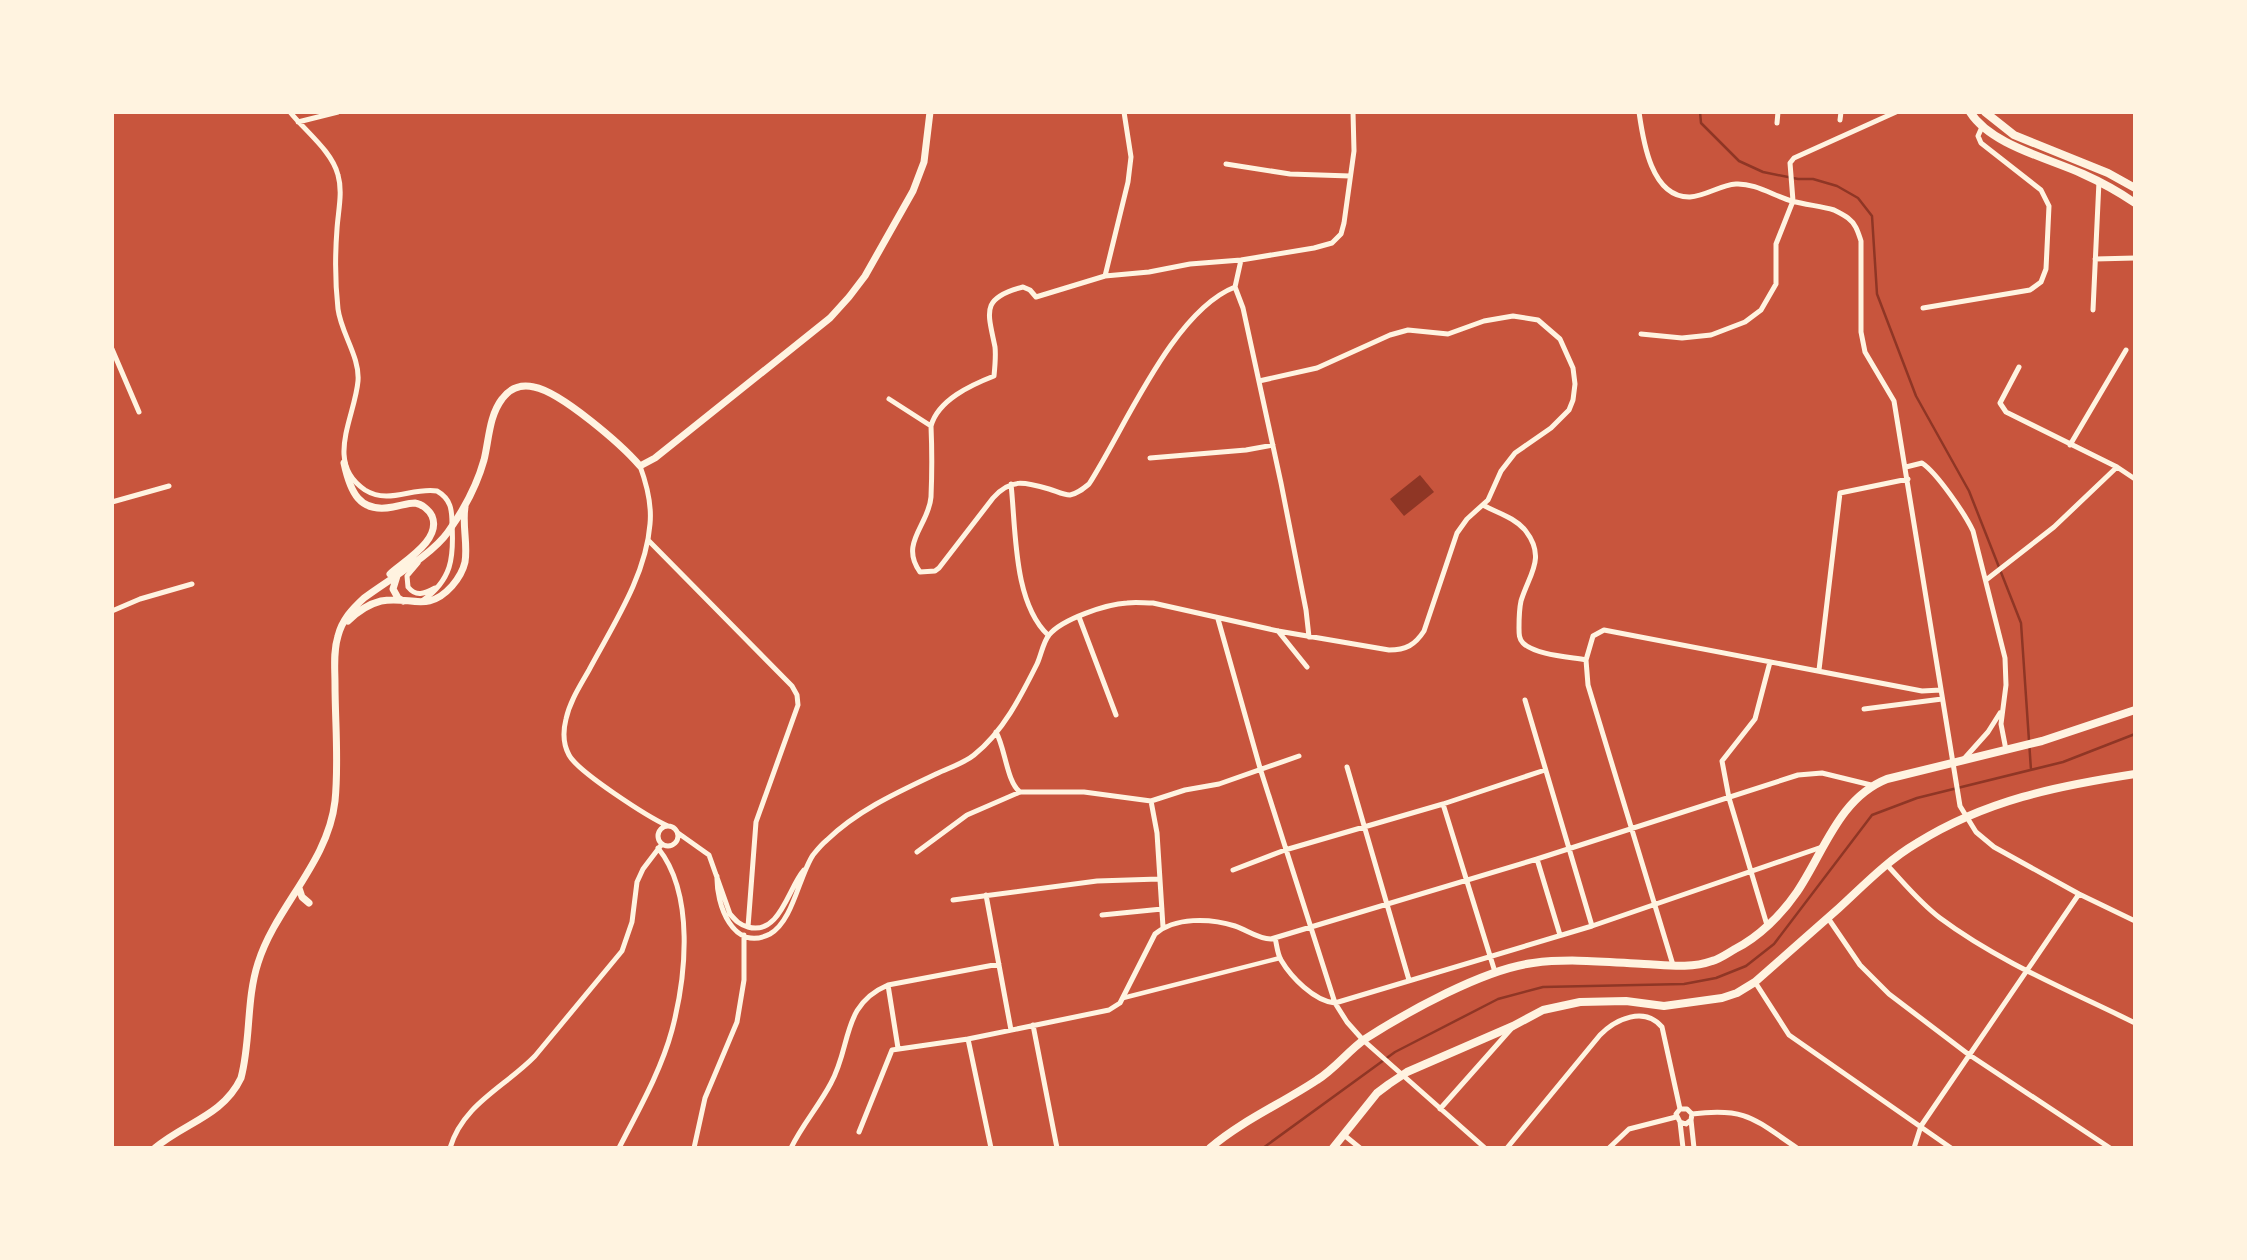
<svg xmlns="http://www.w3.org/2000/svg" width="2247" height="1260" font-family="Raleway,sans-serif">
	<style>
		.water { fill: #8f3625 }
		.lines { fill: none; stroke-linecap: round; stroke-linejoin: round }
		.stream { stroke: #8f3625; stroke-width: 2.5 }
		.pedestrian { stroke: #fff3e0; stroke-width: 4.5 }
		.minor { stroke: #fff3e0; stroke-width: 5 }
		.tertiary { stroke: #fff3e0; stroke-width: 7 }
		.secondary { stroke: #fff3e0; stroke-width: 8 }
	</style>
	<rect width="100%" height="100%" fill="#c8553d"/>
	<path class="water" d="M1420,475l14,17 -30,24 -14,-17z"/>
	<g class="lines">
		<path class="stream" d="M1700,112l1,11 38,38 24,11 35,7h15l24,7 21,12 14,18 5,78 39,102 53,95 52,132 10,147
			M1263,1148l132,-96 103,-53 45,-12 141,-3 32,-6 30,-12 28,-22 98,-129 45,-17 146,-36 72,-28"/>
		<path class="pedestrian" d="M1123,998l157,-40"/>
		<path class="minor" d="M290,112c15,19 42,39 48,63 5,17 0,37 -1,54 -2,26 -2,53 1,80 3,24 22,48 20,72 -3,36 -34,82 7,109 24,15 47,-3 72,1 14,8 15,19 15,33 2,34 0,56 -30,77
			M1639,112c4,28 12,86 51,85 16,-1 30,-12 46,-13 19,-1 38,12 56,17 14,4 29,5 42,9 4,2 10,5 14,8 8,6 10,14 13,23v91l4,20 29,49 66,405 16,26 18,15 85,47 56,27
			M1840,120l1,-8
			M298,122l40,-10
			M1777,123l1,-11
			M1226,164l64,10 60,2
			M2095,259l40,-1
			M1241,260l-6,27 8,21 38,175 25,127 3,27
			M1105,276l23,-94 3,-25 -7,-45
			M1235,287c-62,24 -110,141 -146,197 -6,5 -12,10 -19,11 -7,0 -14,-4 -21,-6 -24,-7 -39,-11 -56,9l-54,70 -4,3 -15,1c-21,-29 9,-47 11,-75 1,-23 1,-48 0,-71 7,-26 40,-41 63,-50 1,-10 2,-20 1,-29 -7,-35 -15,-49 28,-60l7,3 6,7 69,-21 44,-4 41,-8 51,-4 73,-12 18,-5 9,-9 3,-11 10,-72 -1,-39
			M1923,308l107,-18 11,-8 5,-13 3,-63 -8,-16 -60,-47 -3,-7 4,-9
			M2093,310l6,-129
			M1641,334l41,4 29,-3 34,-13 16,-12 15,-26v-40l17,-43 -3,-38 4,-5 102,-46
			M112,349l27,63
			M2019,367l-19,36 6,9 111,55 18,12
			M889,399l42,27
			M2070,445l56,-95
			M1150,458l96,-8 27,-5
			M640,466c7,19 12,38 10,58 -4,52 -37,101 -61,146 -9,16 -19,31 -23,49 -3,12 -3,25 3,36 9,17 79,62 99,71
			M1906,467l16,-4c15,10 43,51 51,68l32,127 1,27 -5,39 5,26
			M1011,484c5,45 2,118 37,151
			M112,502l57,-16
			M1483,505c14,8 31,12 42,25 22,28 4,44 -4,71 -2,9 -2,18 -2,27 0,6 0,11 4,15 12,12 47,14 63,17
			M648,540l144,146 5,9 1,10 -42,117 -8,105
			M418,563l-11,13 1,11c8,10 16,7 27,1
			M1986,580l68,-53 63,-60
			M112,611l28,-12 52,-15
			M1079,617l37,98
			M1218,619l42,149 75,235 12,19 16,18 122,108
			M1278,631l29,36
			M1819,670l21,-177 68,-14
			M1525,700l67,226
			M1864,709l78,-10
			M996,732c9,15 11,51 24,60
			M1963,760l25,-28 12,-19
			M1347,767l62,213
			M1151,801l6,32 6,94
			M1443,804l52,168
			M658 836a10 10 0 1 1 20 0a10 10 0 1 1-20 0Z
			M678,833l31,22 21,59c6,7 10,11 18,13 32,9 40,-39 56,-57
			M917,852l50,-37 53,-23h64l67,9 34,-11 34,-6 80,-28
			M1537,859l23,76
			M1887,865c17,18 33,38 53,53 59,44 130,73 195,105
			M1233,870l52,-20 158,-46 102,-34
			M717,876c-1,28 16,77 53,58 23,-13 29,-58 43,-79 4,-5 9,-11 14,-15 31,-30 71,-48 109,-66 12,-6 27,-10 38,-19 29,-23 47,-59 63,-91 4,-8 6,-22 12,-29 13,-16 58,-31 78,-32 8,-1 17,0 26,0l125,28 111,19c17,0 26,-5 35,-19l33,-98 10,-14 21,-19 13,-29 14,-18 36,-25 18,-18 4,-10 2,-16 -2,-16 -13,-29 -22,-19 -25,-4 -29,5 -36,13 -40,-4 -18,5 -73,33 -58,13
			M986,895l25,135
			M953,900l144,-19 62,-2
			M1102,915l60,-6
			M1828,918l32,47 29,29 79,60 142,94
			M1767,925l-38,-127 -7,-37 33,-42 15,-57
			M1275,938c2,7 2,15 6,22 10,17 33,41 54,43l257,-77 230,-79
			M1673,965l-85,-280 -2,-25 7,-24 11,-6 318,61 19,-1
			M1755,982l34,53 162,113
			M888,985l10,63
			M1033,1025l24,123
			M968,1039l23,109
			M1440,1109l71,-80
			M1692,1114c54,-7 62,5 105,34
			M1691,1120l3,28
			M1680,1122l6,2 5,-4 1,-6 -5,-5h-7l-4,5 4,8 3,26
			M859,1132l33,-82 76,-11 141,-29 11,-7 35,-69c20,-17 55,-16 80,-8 12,4 23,13 36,13l266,-80 261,-84 24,-2 49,12
			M1344,1135l16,13
			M450,1148c13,-44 55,-61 85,-92l87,-105 10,-29 5,-40 6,-13 19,-25
			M619,1148c19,-37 42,-77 53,-118 14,-53 23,-136 -14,-182
			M694,1148l11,-50 32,-76 7,-42v-45
			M791,1148c11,-23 28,-42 40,-65 21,-38 10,-78 57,-98l111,-21
			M1507,1148l93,-113c16,-16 44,-29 62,-8l18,82
			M1609,1148l20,-19 47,-12
			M1914,1148l7,-22 158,-232"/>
		<path class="tertiary" d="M344,463c6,28 15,51 49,44 7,-1 15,-4 22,-4 7,1 14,7 17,13 10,24 -28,45 -42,58
			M397,576l-4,13 5,9 5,3
			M348,621c9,-9 21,-17 33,-20 29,-6 46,13 71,-15 6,-7 11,-15 13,-24 3,-18 -3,-37 0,-55
			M299,888l3,9 7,6
			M155,1148c29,-25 68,-32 86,-70 10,-37 5,-78 17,-115 18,-57 70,-100 77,-162 4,-39 0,-79 0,-117 0,-16 -2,-32 3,-48 4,-16 14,-27 26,-38 24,-18 68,-43 84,-66 15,-21 29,-47 36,-72 5,-20 5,-44 18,-61 8,-11 19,-15 32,-12 27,5 88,58 106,79l15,-8 175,-140 19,-21 16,-21 48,-85 11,-29 6,-50"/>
		<path class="secondary" d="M1970,112c21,33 78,46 113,62 18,8 36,18 52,29
			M1985,112l29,23 94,38 27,15
			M1210,1148c33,-28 71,-44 107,-68 18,-11 31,-29 48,-41 42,-27 119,-70 168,-76 36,-5 74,-1 111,1 22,1 46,5 68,-3 8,-2 16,-8 23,-12 24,-12 47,-35 62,-57 27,-40 42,-94 90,-113l155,-38 93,-31
			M1333,1148l44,-55 12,-9 18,-12 106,-46 30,-16 37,-8 46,-1 38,5 58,-8 15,-5 18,-11c28,-25 56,-49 84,-74 25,-23 49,-48 78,-65 69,-43 140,-57 218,-69"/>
	</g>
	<rect width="2247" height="1260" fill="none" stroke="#fff3e0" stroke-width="228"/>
</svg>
